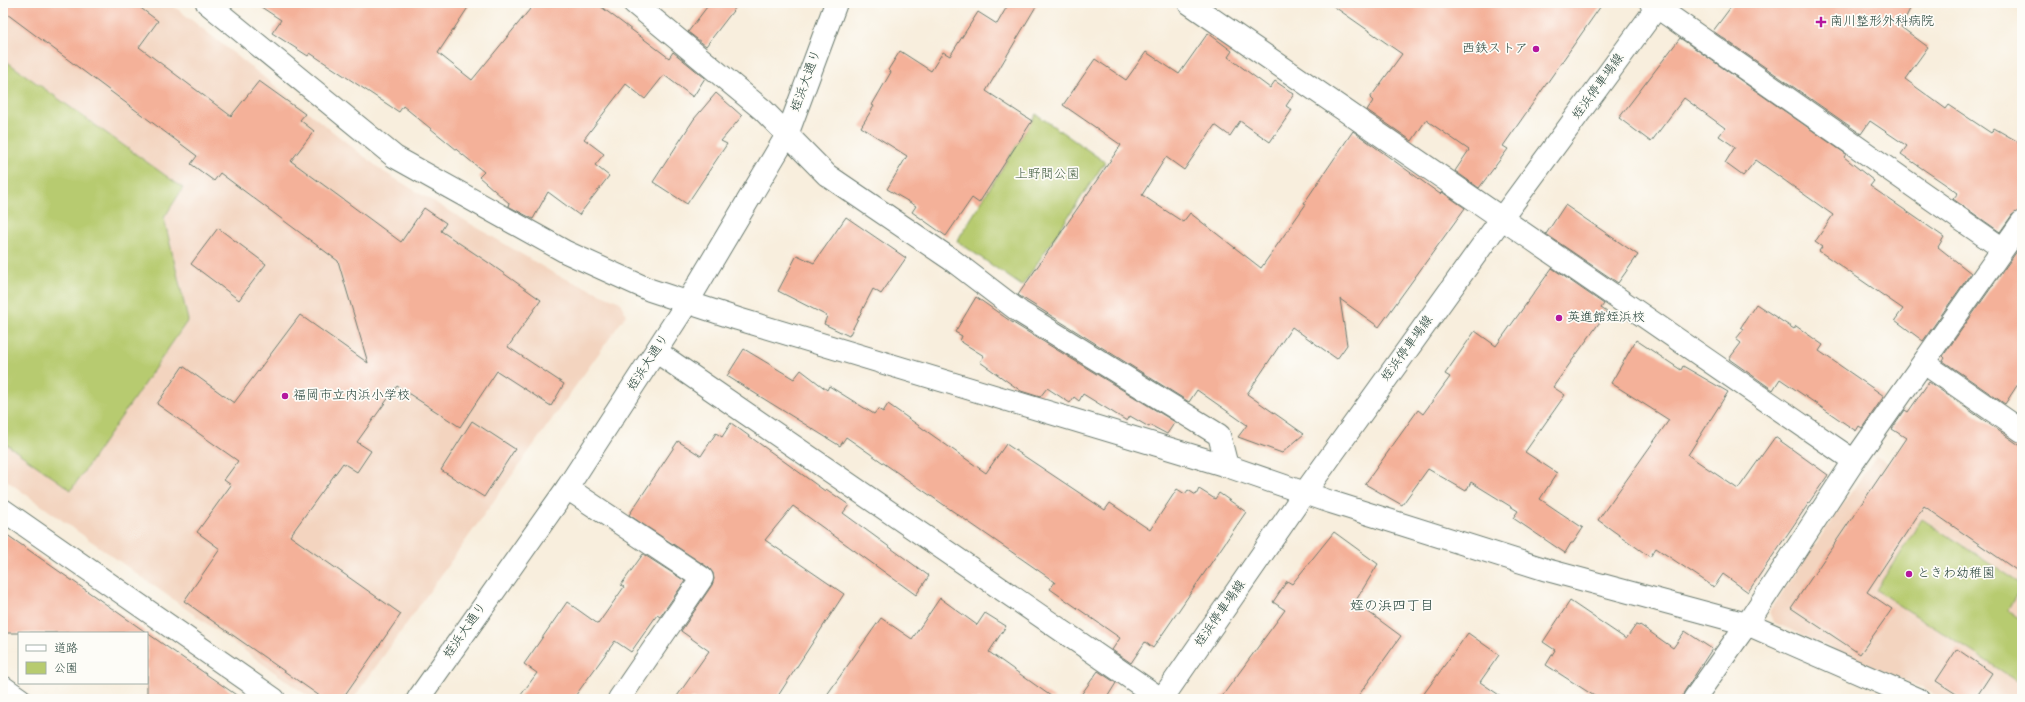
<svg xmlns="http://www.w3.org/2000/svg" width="2025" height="702" font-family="Dekko,'Klee One',sans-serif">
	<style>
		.built { fill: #f3d4bf }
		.green { fill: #b7cb6f; stroke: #6b8452 }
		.building { fill: #f4b199 }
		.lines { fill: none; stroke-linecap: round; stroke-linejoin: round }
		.minor-casing { stroke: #6b7b6f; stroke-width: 24 }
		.major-casing { stroke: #6b7b6f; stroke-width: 24 }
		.minor { stroke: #fff; stroke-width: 22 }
		.major { stroke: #fff; stroke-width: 22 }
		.poi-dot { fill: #b5179e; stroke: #fdfcf7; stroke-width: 1.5 }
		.labels { text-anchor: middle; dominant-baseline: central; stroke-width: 3.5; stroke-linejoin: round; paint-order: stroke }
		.poi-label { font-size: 13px; fill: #1f3d34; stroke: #fdfcf7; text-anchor: start }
		.street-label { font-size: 13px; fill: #1f3d34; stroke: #fdfcf7 }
		.park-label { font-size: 13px; fill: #456043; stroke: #fdfcf7 }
		.neighbourhood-label { font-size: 14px; fill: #1f3d34; stroke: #fdfcf7 }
	</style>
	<rect width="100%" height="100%" fill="#fdfcf7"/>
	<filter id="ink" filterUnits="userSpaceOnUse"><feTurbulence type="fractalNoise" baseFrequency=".025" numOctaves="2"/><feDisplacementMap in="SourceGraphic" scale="8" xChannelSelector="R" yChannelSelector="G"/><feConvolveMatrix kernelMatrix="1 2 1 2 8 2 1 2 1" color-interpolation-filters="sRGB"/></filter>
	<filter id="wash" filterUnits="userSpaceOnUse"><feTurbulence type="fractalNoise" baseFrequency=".012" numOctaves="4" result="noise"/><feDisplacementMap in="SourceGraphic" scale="16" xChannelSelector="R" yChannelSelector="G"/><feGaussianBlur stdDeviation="0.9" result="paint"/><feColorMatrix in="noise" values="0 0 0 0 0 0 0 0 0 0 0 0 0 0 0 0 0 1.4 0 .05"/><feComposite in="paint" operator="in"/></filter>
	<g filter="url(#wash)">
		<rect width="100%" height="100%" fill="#f8eedd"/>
		<path class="built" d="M3,3h167l214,169 171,102 65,28 6,13 -273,384h-41l-309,-221z
			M1876,456l78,49 68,31v163h-79l-19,-10 -151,-67 -4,-10z"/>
		<path class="green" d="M3,59l180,129 -19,30 24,102 -117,170 -68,-48z
			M1036,114l69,48 -83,124 -65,-45z
			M1922,519l100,66v3l-14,22 14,9v65l-146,-94z"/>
		<g id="blocks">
			<path class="building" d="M3,3h131l24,18 -19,26 92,69 28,-35 46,33 -5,6 14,11 -23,30 110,81 23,-34 22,15 -5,8 48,32 52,37 -33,47 56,37 -13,22 -54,-35 -37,56 -63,-41 -40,56 14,9 -14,21 -14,-9 -53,73 111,78 -59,85h-18l-140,-98 36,-52 -23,-17 34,-47 -7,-5 14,-19 -81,-57 26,-38 51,37 66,-88 68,48 -30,-102 -118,-88 -6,8 -23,-17 6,-8 -194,-145z
				M255,3h216l-33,50 34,27 63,-77h61l73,55 4,-6 32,26 -12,19 -29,-22 -19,24 -19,-15 -42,55 20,15 -9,11 14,11 -30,39 -31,-23 -15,27 -25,-13 1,-3 -30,-26 5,-5 -81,-66 -4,6 -89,-59 -2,3 -36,-23 9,-13z
				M710,3h29l-33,43 -18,-14z
				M1009,3h29l-52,88 46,30 -53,82 -7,-5 -26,38 -34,-24 4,-6 -29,-17 20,-33 -46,-29 13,-21 -2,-1 19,-33 -3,-2 12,-19 31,20 12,-19 7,4 28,-44 19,12z
				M1329,3h274l-100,143 5,3 -29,39 -24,-17 14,-21 -43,-30 -14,21 -45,-31 6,-9 -3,-3 32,-44z
				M1734,3h179l-12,24 27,20 -23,32 41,30 3,-4 42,28 3,-5 28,16v66l-10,5 -12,17 -47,-33 5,-6 -57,-39 6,-8 -37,-25 -9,13 -148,-103z
				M1208,33l24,18 -4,6 42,31 5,-7 19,13 -8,12 6,4 -22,32 -30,-21 -10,15 -15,-11 -31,45 -18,-13 -24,38 41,27 7,-9 71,55 45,-64 -2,-1 49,-72 87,63 2,-2 23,16 -86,119 -39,-28 7,46 -10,14 -45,-32 -45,67 57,40 -22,19 -44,-16 9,-12 -50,-35 -8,12 -171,-107 103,-150 -58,-40 32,-46 31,21 20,-28 33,22z
				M1680,38l166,116 -2,3 30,24 -4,5 74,51 -6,10 33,26 -48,68 -28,-21 8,-11 -84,-58 3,-4 -7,-5 18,-27 -77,-55 -13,16 -18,-13 10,-16 -16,-11 6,-8 -41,-30 -33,44 -32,-24z
				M716,93l26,23 -21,25 6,3 -40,60 -34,-22 41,-63z
				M1565,205l73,50 -20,28 -72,-49z
				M846,217l60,41 -25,36 -8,-5 -24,47 -25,-12 3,-8 -49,-25 19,-36 17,8z
				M218,228l48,36 -27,36 -48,-36z
				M2022,244v134l-17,26 -62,-43 2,-3 -2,-2z
				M1552,268l52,36 -3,4 6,4 -54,75 12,8 -40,57 32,21 -17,26 43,29 -10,15h-2l-6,10 -52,-35 5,-7 -47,-29 -5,9 -38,-22 -26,36 -37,-21 53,-74 5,4 27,-37 -5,-3 30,-43 21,15z
				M976,297l37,26 162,99 -8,12 -17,-9 -1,2 -19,-11 -3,5 -44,-27 -4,7 -5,-4 -4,6 -23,-15 -7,9 -19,-6 -41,-29 4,-6 -24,-15 2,-5 -7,-4z
				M1756,304l38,25 2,-3 27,19 -4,6 65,45 -22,32 -3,-2 -3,5 -76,-52 -7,11 -44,-31 12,-16 -5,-4 8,-10 -3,-2z
				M1636,340l45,30 2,-4 45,26 -40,63 50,34 37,-52 53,38 -80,117 -25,-18 -9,13 -58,-39 -6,9 -52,-37 71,-100 -58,-37z
				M744,349l50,30 7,-9 26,20 2,-4 45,28 4,-5 5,3 5,-8 98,69 20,-29 99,66 5,-7 40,27 27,-41 8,5 3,-4 8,5 3,-6 16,10 4,-6 27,19 -93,136 -8,-6 -14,21 -19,-13 8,-12 -70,-49 5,-7 -209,-145 -6,9 -113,-70z
				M1929,382l93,65v127l-98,-68 -57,86 25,17 -32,45 -69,-46 115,-170 -14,-9 13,-19 3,2z
				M472,421l43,28 -31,48 -43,-27z
				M731,423l94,68 1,-2 23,16 -6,8 86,63 -13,19 -123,-89 -28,34 79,54 -68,105h-101l34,-48 -28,-20 31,-46 2,-6 -1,-6 -4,-5 -80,-53 49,-74 23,15 15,-23 6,4z
				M3,532l144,101 95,66h-95v-66h-144z
				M1334,532l44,32 -23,38 46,34 -45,63h-136l65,-89 -12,-8 14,-21 5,3z
				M643,554l42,27 -25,36 -3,-2 -26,37 -16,-11 -42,58h-55l19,-26 -13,-9 43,-62 31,22 26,-37 -3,-2z
				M940,598l37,27 8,-12 21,13 -17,26 66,47h-231l57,-81 31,21z
				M1570,601l56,38 10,-14 3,1 1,-1 33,23 12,-17 27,18 -28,43 -2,7h-83l-53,-34 9,-15 -12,-8z
				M1468,633l31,22 -19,27 25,17h-85z
				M1957,649l35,24 -17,26h-11l-28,-18z
				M1098,671l18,12 -10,16h-28z"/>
		</g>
	</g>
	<g filter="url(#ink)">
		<use href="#blocks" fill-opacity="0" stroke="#6b7b6f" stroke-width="1"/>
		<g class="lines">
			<g class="minor-casing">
				<path id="minor" d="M207,3l188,154 171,95 84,38 88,29 489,147 104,36 216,68 200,54 171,75
					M634,3l129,107 64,65 125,85 68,52 199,123 8,31
					M1189,3l665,458
					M1651,3l352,246
					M657,352l504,347
					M1924,363l98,68
					M567,488l135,90 -83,121
					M3,510l271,189
					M3,687l17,12
					M1162,699l143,-207 197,-274 158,-215
					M1694,699l53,-75 107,-163 168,-239"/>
			</g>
			<g class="major-casing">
				<path id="major" d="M418,699l149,-211 120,-185 100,-168 49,-132"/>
			</g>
			<use href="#minor" class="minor"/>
			<use href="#major" class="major"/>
		</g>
	</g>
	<g class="poi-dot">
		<path d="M1819 16h4v4h4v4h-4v4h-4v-4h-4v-4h4z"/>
		<circle cx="1536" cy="49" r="4"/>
		<circle cx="1559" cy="318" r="4"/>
		<circle cx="285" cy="396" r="4"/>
		<circle cx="1909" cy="574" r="4"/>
	</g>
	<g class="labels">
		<g class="poi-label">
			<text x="1830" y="22">南川整形外科病院</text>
			<text x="1528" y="49" text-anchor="end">西鉄ストア</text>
			<text x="1567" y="318">英進館姪浜校</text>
			<text x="293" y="396">福岡市立内浜小学校</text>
			<text x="1917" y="574">ときわ幼稚園</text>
		</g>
		<g class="street-label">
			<text transform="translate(807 81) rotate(-70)">姪浜大通り</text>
			<text transform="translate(1599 87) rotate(-54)">姪浜停車場線</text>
			<text transform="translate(1408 349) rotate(-54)">姪浜停車場線</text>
			<text transform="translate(649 363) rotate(-57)">姪浜大通り</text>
			<text transform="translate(1221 614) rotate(-55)">姪浜停車場線</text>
			<text transform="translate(466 631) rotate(-55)">姪浜大通り</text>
		</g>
		<g class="park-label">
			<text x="1047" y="175">上野間公園</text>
		</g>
		<g class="neighbourhood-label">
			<text x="1392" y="607">姪の浜四丁目</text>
		</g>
	</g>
	<rect width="2025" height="702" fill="none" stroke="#fdfcf7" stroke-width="16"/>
	<rect x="18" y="632" width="130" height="52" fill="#fdfcf7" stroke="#a4b0a9"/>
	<rect x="26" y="645" width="20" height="6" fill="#ffffff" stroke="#a4b0a9"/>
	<text x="54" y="652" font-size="12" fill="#1f3d34">道路</text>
	<rect x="26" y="662" width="20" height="12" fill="#b7cb6f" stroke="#a4b0a9"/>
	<text x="54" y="672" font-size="12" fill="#1f3d34">公園</text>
</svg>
